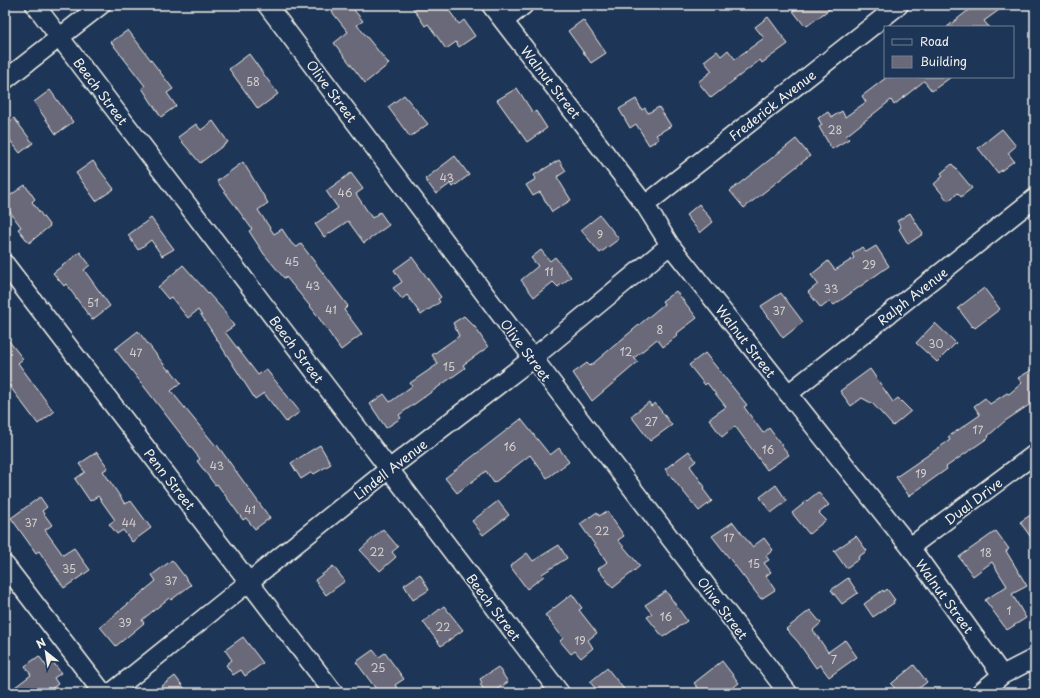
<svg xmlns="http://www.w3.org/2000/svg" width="1040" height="698" font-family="'Playpen Sans',sans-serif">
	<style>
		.building { fill: #6a697a; stroke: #f4f1e8 }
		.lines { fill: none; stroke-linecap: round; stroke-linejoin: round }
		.minor-casing { stroke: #f4f1e8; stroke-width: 21 }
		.minor { stroke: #1d3557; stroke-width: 18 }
		.labels { text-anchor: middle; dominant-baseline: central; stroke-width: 3; stroke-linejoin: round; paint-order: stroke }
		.number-label { font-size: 11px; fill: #d2cfcc }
		.street-label { font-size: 13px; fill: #f4f1e8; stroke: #1d3557 }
	</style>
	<rect width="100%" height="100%" fill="#1d3557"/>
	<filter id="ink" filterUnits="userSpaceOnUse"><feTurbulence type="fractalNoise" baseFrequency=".025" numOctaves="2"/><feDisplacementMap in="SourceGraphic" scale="8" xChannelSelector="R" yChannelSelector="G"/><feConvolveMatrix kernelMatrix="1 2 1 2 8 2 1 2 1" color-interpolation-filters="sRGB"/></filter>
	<g filter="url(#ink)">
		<path class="building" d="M340,5h10l13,16 -6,4 32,39 -24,19 -31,-40 14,-11 -16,-20z
			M411,5h34l14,19 5,-4 11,16 -16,11 -3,-5 -10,7 -18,-25 -3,2z
			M801,5h34l-28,21 -2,-2 -1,1 -11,-14z
			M975,5h31l-22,16 5,6h-42z
			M768,17l20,27 -26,19 -2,-3 -49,38 -13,-16 14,-11 -8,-10 13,-10 4,5 7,-6 7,9 29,-21 -9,-11z
			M583,20l23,33 -15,10 -23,-32z
			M128,30l45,59 -6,4 9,13 -15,11 -19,-29 3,-2 -34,-44z
			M249,54l29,40 -20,15 -29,-40z
			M887,77h64l-19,14 -8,-10 -30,24 -3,-5 -45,36 3,3 -17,10 -13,-22 3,-2 -4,-7 10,-6 4,5 10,-6 3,6 21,-15 -4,-6z
			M517,88l16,25 3,-2 11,17 -20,14 -30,-42z
			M50,90l23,32 -17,12 -22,-32z
			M404,95l24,29 -18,13 -22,-30z
			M636,99l6,11 3,-2 3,5 11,-6 12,19 -15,9 3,4 -10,6 -13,-21 -6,4 -11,-19z
			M14,118l19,25 -13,10 -15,-19v-9z
			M213,121l15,21 -28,21 -22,-26 18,-13 5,6z
			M1002,129l14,17 -8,7 6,8 -16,12 -20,-25z
			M796,139l14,17 -66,52 -14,-17z
			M455,156l14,19 -16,12 -3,-3 -14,10 -11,-15z
			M559,160l7,11 -9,6 14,23 -19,12 -12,-20 -7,4 -7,-11 10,-6 -2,-4z
			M93,161l21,28 -18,12 -20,-28z
			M243,162l25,41 -10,7 16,24 8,-5 10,15 5,3 4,-3 47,62 -4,4 18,24 -21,16 -27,-39 -28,-34 -2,1 -20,-24 -15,-23 3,-2 -35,-48z
			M952,164l20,24 -11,9 -3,-4 -10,8 -14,-17 9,-8 -2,-3z
			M351,173l12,16 -7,5 16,24 8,-6 9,13 -25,18 -16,-22 -24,16 -9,-13 23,-16 -12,-17z
			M25,185l10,14 -3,3 18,24 -21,17 -11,-14 3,-2 -16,-22v-6z
			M699,204l14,18 -13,11 -14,-18z
			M910,213l13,21 -15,10 -9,-15 2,-2 -4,-6z
			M600,215l19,24 -19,14 -19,-23z
			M151,218l23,31 -12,7 -11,-16 -13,10 -10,-15z
			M876,246l13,20 -55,39 -4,-4 -9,7 -13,-16 10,-8 -7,-9 17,-14 7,9 19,-12 -2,-4 10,-7 4,5z
			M541,250l9,11 5,-4 16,20 -13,10 -5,-5 -19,15 -13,-17 17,-14 -7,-8z
			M80,252l10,13 -6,5 26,36 -18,14 -26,-36 -2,2 -11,-13z
			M412,257l29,40 -3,2 2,3 -19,13 -14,-20 -5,4 -9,-11 9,-6 -8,-12z
			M183,265l43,48 8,13 -9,6 33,43 8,-6 34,43 -14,10 -22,-29 -9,6 -57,-89 -10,8 -17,-21 -3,2 -10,-12z
			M984,288l16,21 -25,19 -2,-2 -1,1 -14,-19z
			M676,291l21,27 -21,16 1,2 -14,11 -6,-8 -23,19 4,4 -46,39 -19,-28 14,-10 3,3 74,-62 -2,-3z
			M781,293l22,29 -20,16 -22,-32z
			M464,316l11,11 13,20 -25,18 2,3 -66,47 2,3 -15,10 -16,-24 14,-10 6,8 22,-16 -2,-3 28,-19 -6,-9 27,-19 -6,-13z
			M935,323l21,20 -19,19 -21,-19z
			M138,331l31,40 1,-2 11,14 -10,8 45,55 1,-1 53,73 -15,11 -9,-11 -3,2 -26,-36 -2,1 -18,-24 3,-2 -85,-110z
			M5,336l18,23 -5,4 36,49 -16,12 -33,-44z
			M705,353l42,52 -3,2 19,26 6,-5 20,27 -22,15 -32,-44 -13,11 -13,-18 17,-12 -19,-24 -2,2 -16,-20z
			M1035,368v33l-30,20 -17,15 1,1 -43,30 1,2 -38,27 -13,-19 54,-37 -2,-3 32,-22 -6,-9 11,-8 5,6 17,-11 2,1 13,-11 -4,-5z
			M870,369l23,33 5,-4 13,13 -18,15 -20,-22 -11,-6 -11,8 -11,-15z
			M649,402l2,4 4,-3 17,22 -22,16 -19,-25z
			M521,419l29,36 9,-7 10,14 -22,16 -17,-23 -36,28 -8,-12 -29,22 -12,-15z
			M320,445l11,19 -17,10 -2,-2 -11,7 -10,-16z
			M689,451l7,10 -6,5 15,21 -2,2 9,12 -13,10 -34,-42z
			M97,452l11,16 -5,3 22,33 6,-3 20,27 -19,14 -9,-12 -6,4 -8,-10 6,-4 -17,-24 -8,5 -15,-22 10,-7 -6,-8z
			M776,485l11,16 -16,12 -11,-16z
			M818,492l11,13 -10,8 7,7 -17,14 -17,-21z
			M40,497l7,10 -5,4 10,14 -7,5 18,25 11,-7 16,22 -26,18 -25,-37 -3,2 -25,-35z
			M498,501l11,14 -26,20 -11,-14z
			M607,511l17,25 -6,4 22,26 -27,22 -15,-19 9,-7 -27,-38 17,-12 2,4z
			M1035,512v31l-15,-21z
			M733,522l19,25 12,-9 9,12 -7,6 3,4 -5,3 7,9 -5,4 9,14 -14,9 -49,-63z
			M383,529l15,18 -6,5 4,5 -16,14 -20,-21z
			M996,531l13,18 -3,2 21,35 -15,8 14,24 -19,12 -22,-30 22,-14 -15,-24 -19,14 -14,-19z
			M856,536l11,15 -9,6 1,2 -13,9 -12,-17z
			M559,545l8,13 -25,16 2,2 -17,13 -17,-23 17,-13 6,8z
			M172,560l19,25 -20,15 -2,-2 -27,22 2,3 -28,23 -16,-19 56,-46 -4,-6z
			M333,566l12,15 -19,14 -11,-15z
			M420,574l9,16 -16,10 -9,-15z
			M848,578l10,15 -16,11 -11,-14z
			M887,589l8,11 -2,1 1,2 -21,14 -9,-13 19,-14 1,2z
			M666,591l21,30 -24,16 -16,-20 5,-3 -7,-9z
			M572,594l10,14 -3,2 18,23 -9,7 5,8 -12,10 -6,-7 -4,3 -11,-13 3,-3 -18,-23z
			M444,606l19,24 -22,16 -18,-24z
			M810,610l11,13 -8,7 15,22 17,-12 12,17 -28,20 -9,-12 -4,3 -18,-26 -12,-13z
			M243,637l20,26 -18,13 -4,-6 -8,5 -7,-10 6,-5 -7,-10z
			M373,650l6,7 6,-4 19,26 -9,6 5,8h-21l-23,-31z
			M39,656l8,11 6,-5 8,11 -7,5 4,6 -12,9h-39l24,-18 -6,-9z
			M722,661l17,22 -13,10h-24l-8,-10z
			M914,665l13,17 -14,11h-14l-8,-9z
			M498,667l10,15 -17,11h-5l-6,-9 2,-1 -2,-4z
			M607,668l20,25h-28l-9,-11z
			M175,676l13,17h-35z"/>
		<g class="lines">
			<g class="minor-casing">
				<path id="minor" d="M35,5l525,688
					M267,5l266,353 255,335
					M491,5l154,200 25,40 240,302 92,128
					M504,21l20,-16
					M5,80l96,-75
					M645,205l254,-200
					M5,264l329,429
					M788,394l247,-196
					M910,547l125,-93
					M5,565l98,128
					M111,693l278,-224 144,-111 137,-113
					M980,693l22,-18 33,-17"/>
			</g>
			<use href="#minor" class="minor"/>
		</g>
	</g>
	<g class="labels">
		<g class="number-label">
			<text x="253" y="81">58</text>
			<text x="835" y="129">28</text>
			<text x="447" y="177">43</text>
			<text x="345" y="192">46</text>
			<text x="600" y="234">9</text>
			<text x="292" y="261">45</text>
			<text x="869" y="264">29</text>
			<text x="549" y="271">11</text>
			<text x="313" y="285">43</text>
			<text x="831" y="288">33</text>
			<text x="93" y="302">51</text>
			<text x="331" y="309">41</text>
			<text x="779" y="310">37</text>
			<text x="660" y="329">8</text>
			<text x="936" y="343">30</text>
			<text x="626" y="351">12</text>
			<text x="136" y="352">47</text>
			<text x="449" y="366">15</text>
			<text x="651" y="421">27</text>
			<text x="978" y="429">17</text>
			<text x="510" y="446">16</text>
			<text x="768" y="449">16</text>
			<text x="217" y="465">43</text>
			<text x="921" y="473">19</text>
			<text x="250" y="509">41</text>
			<text x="31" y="522">37</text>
			<text x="129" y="522">44</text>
			<text x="602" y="530">22</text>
			<text x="729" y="537">17</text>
			<text x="377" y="551">22</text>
			<text x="986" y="552">18</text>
			<text x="754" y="563">15</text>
			<text x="69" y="568">35</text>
			<text x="171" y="580">37</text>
			<text x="1009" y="610">1</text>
			<text x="666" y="616">16</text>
			<text x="125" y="622">39</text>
			<text x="443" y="626">22</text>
			<text x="580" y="640">19</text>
			<text x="834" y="659">7</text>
			<text x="378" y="667">25</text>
		</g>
		<g class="street-label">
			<text transform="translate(551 82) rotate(52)">Walnut Street</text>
			<text transform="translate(101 91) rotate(53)">Beech Street</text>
			<text transform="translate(332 91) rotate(53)">Olive Street</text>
			<text transform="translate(772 105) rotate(-38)">Frederick Avenue</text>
			<text transform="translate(912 296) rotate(-38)">Ralph Avenue</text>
			<text transform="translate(746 341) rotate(52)">Walnut Street</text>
			<text transform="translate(297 349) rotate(53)">Beech Street</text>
			<text transform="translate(526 350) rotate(53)">Olive Street</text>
			<text transform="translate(390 469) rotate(-38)">Lindell Avenue</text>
			<text transform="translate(170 479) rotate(52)">Penn Street</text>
			<text transform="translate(973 501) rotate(-37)">Dual Drive</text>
			<text transform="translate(945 596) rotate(54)">Walnut Street</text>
			<text transform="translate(494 607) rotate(53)">Beech Street</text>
			<text transform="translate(723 608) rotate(53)">Olive Street</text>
		</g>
	</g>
	<rect width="1040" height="698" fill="none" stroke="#1d3557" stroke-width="20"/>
	<rect x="10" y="10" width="1020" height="678" fill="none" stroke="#f4f1e8" stroke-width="1.5" filter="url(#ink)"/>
	<rect x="884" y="26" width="130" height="52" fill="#1d3557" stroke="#738091"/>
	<rect x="892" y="39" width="20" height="6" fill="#1d3557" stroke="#738091"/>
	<text x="920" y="46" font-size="12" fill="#f4f1e8">Road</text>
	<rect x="892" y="56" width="20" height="12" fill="#6a697a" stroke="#738091"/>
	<text x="920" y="66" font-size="12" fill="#f4f1e8">Building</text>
	<g transform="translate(46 652) rotate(330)" stroke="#1d3557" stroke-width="3" paint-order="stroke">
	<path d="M0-3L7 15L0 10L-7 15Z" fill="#f4f1e8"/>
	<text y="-6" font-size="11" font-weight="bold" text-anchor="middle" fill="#f4f1e8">N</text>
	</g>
</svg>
